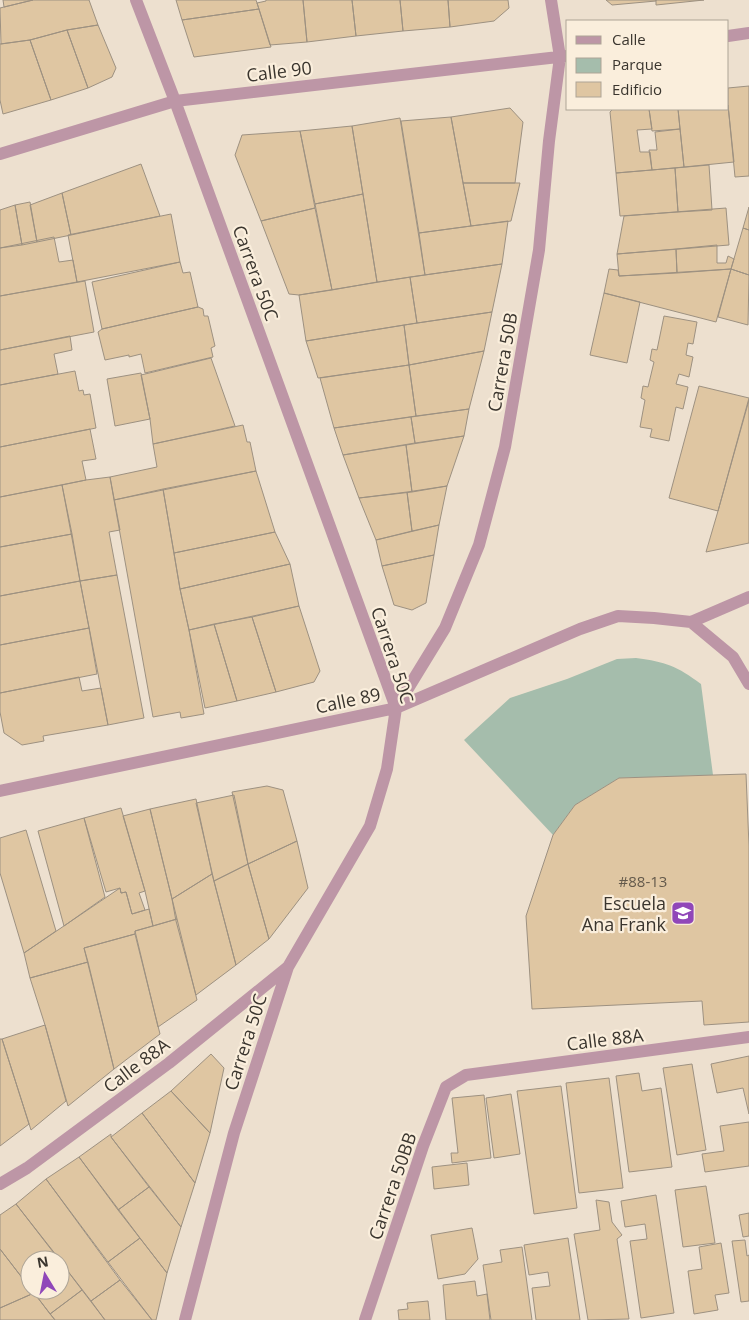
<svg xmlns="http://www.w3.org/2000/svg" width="749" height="1320" font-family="'Open Sans',sans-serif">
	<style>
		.green { fill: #a5bdac }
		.building { fill: #dfc6a2; stroke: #9d9181 }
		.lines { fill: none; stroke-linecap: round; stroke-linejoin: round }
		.minor { stroke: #bd96a6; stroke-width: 12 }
		.labels { text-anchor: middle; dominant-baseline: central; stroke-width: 4.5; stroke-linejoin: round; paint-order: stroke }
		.number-label { font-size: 15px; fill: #63594b }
		.street-label { font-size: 18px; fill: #3a352e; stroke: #faeedc }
		.poi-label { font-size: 18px; fill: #3a352e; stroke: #faeedc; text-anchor: end }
	</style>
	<rect width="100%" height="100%" fill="#ede0cf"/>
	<path class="green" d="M636,658c30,4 41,8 65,26l12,91 -94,3 -44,27 -22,30 -89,-95 46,-42 57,-19 50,-20z"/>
	<path class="building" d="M3,0h30l-29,7z
		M33,0h56l9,25 -31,5 -37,10 -29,4 -1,-36z
		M176,0h80l3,9 -77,11z
		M266,0h37l4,42 -37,3 -13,-42 9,-2z
		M303,0h49l4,36 -49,6z
		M352,0h48l3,31 -47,5z
		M400,0h48l2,27 -47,4z
		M448,0h60l1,8 -15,13 -44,6z
		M606,0h50v1l-44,4z
		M656,0h48l-48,5z
		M259,9l12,38 -77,10 -12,-37z
		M98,25l18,43 -4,9 -24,11 -21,-58z
		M67,30l21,58 -37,12 -21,-60z
		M30,40l21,60 -48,14 -3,-14v-56z
		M749,86v90l-14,1 -7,-72v-17z
		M728,105l6,57 -50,5 -6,-58h50z
		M510,108l13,14 -8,61h-52l-12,-66z
		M613,109h36l3,20 -15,1 3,22h10l2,18 -36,3 -6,-61z
		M649,109h29l2,20 -28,2z
		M451,117l20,109 -52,7 -18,-112z
		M400,118l25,157 -48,7 -25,-156z
		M352,126l11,68 -48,10 -15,-73z
		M680,129l4,38 -32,3 -3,-20h8l-2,-18z
		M300,131l15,77 -54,13 -26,-66 7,-20z
		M141,164l19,52 -89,19 -9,-42z
		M709,165l3,45 -34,2 -3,-44z
		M675,168l3,44 -58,4 -4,-43z
		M463,183h57l-9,38 -40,5z
		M62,193l9,42 -34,7 -7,-37z
		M363,194l14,88 -45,8 -17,-86z
		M30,202l7,40 -15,3 -7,-40z
		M15,205l7,40 -22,3v-38z
		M749,207v23l-6,-2z
		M315,208l17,82 -33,5 -10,-1 -28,-73z
		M726,208l3,37 -112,9 7,-38z
		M171,214l9,48 -103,20 -9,-47z
		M508,221l-6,43 -77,11 -6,-42z
		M743,228l6,2v45l-18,-6z
		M54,237l5,25 14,-2 4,22 -77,14v-48z
		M717,245v18h9l2,-7 6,3 -3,10 -54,4 -1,-24z
		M676,249l1,24 -58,3 -2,-22z
		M180,262l3,11 7,-1 8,35 -96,22 -10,-47z
		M502,264l-10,48 -75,11 -7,-46z
		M609,269l9,1 1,6 112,-7 -15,53 -112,-29z
		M731,269l18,6 -1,50 -30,-8z
		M410,277l7,46 -111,18 -7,-46z
		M85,281l9,51 -94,18v-54z
		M604,293l36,9 -13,61 -37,-8z
		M198,307l5,2 1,7h4l7,30 -4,2 2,9 -68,16 -4,-19 -12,3v-2l-24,5 -7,-28 4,-3z
		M492,312l-8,39 -75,14 -5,-40z
		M664,316l33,6 -4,22 -5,-1 -2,12 7,2 -4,20 -10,-3 -3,10 12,3 -5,22 -7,-2 -7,34 -19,-4 2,-8 -12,-2 5,-27 -4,-2 2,-12 5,1 6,-25 -4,-2 2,-11 5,1z
		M404,325l5,40 -91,13 -12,-37z
		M70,336l2,14 -18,4 4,20 -58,11v-35z
		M484,351l-15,58 -53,7 -7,-51z
		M211,358l24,68 -82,18 -3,-25 -9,-44z
		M409,365l7,51 -82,12 -14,-50z
		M75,371l4,20 4,-1 1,5 6,-1 6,34 -96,19v-62z
		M141,373l9,46 -35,7 -8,-47z
		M699,386l50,12 -31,113 -49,-13z
		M749,400v143l-43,9 12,-41z
		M469,409l-5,27 -49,7 -4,-26z
		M411,417l4,26 -72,12 -9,-27z
		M243,425l4,17h3l6,29 -142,29 -4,-23 47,-10 -4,-23z
		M90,429l6,30 -14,2 4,19 -86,17v-50z
		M464,436l-17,50 -35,6 -6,-47z
		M406,445l6,47 -53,6 -16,-43z
		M256,471l19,61 -101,21 -11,-64z
		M110,477l10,53 -11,2 8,43 -37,6 -18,-96 24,-5z
		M62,485l10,49 -72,13v-50z
		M447,486l-8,39 -27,6 -5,-39z
		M163,489l17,100 9,41 15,84 -23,4 -1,-6 -27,5 -39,-217z
		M407,492l5,39 -36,9 -17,-42z
		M439,525l-5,30 -52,11 -6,-26z
		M275,532l15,32 -110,25 -6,-36z
		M72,534l8,47 -80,15v-49z
		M434,555l-8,48 -14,7 -18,-5 -12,-39z
		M290,564l9,42 -110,24 -9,-41z
		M117,575l27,143 -36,7 -28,-144z
		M80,581l9,47 -89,17v-49z
		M299,606l21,65 -6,11 -38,10 -24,-75z
		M252,617l24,75 -39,9 -23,-77z
		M214,624l23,77 -32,7 -16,-78z
		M89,628l8,46 -97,19v-48z
		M79,677l3,14 19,-3 7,37 -65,11 1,5 -22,4 -18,-12 -4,-21v-19z
		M746,774l3,72v176l-45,3 -2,-24 -170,8 -6,-93 27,-81 22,-30 44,-27z
		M267,786l16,4 14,51 -49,23 -16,-72z
		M234,795l14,69 -34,17 -18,-78z
		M196,799l16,75 -40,25 -22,-90z
		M121,808l24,83 -6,2 6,17 -13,4 -6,-22 -5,1 -1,-5 -14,4 -22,-74z
		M150,809l27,110 -24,7 -8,-35 -22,-75z
		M84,818l21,79 -41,29 -26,-95z
		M26,830l30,101 -32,22 -24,-80v-35z
		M297,841l11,47 -39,51 -21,-75z
		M248,864l21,75 -33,26 -22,-84z
		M212,874l24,91 -40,30 -20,-74 -4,-22z
		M120,888l1,5 5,-1 6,22 17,-5 4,17 -18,5v3l-51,14 4,14 -58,16 -6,-25z
		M177,919l20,81 -39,27 -23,-96z
		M135,934l25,100 -46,35 -30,-121z
		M88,962l26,107 -46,37 -23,-81 -15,-47z
		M45,1025l21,76 -35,29 -29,-91z
		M0,1039h2l27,85 -29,22z
		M211,1054l13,14 -14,65 -39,-42z
		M749,1056v58l-6,-26 -26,5 -6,-29z
		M692,1064l14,86 -29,5 -14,-87z
		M639,1073l3,18 19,-3 11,79 -43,5 -13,-96z
		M609,1078l14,110 -44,5 -13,-110z
		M561,1086l16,122 -43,6 -17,-123z
		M171,1091l39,42 -15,50 -53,-70z
		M511,1094l9,60 -26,4 -8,-60z
		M484,1095l7,63 -39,5 -1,-10h7l-6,-55z
		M142,1113l53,70 -14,44 -70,-90z
		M749,1122v44l-44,6 -3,-18 22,-3 -4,-25z
		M111,1134v3l38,50 -31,23 -39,-53z
		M79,1157l61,81 -32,24 -62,-83z
		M467,1163l2,22 -35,4 -2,-22z
		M46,1179l74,101 -29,21 -75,-97z
		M706,1186l9,57 -32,4 -8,-57z
		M149,1187l32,40 -14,46 -49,-63z
		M656,1195l18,118 -33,5 -11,-77 17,-2 -2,-15 -20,3 -4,-26z
		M596,1200l13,2 3,20 10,13 -5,4 12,80 -41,1 -14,-86 26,-4z
		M16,1204l44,56h-30v28l-30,-39v-34z
		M749,1213v23l-6,1 -4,-22z
		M472,1228l6,31 -13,15 -27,5 -7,-44z
		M140,1238l27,35 -11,47h-4l-44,-58z
		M568,1238l12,82h-44l-4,-32 18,-2 -2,-14 -19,3 -5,-30z
		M745,1240l2,16 2,-1v46l-8,1 -9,-61z
		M721,1243l8,50 -14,2 3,15 -24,4 -6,-43 14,-2 -3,-22z
		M522,1247l10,73h-41l-8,-55 19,-3 -2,-12z
		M0,1249l30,39v2h2l2,3 -34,15z
		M60,1261l22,29 -32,24 -18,-24h28z
		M120,1280l32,40h-47l-14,-19z
		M475,1281l2,15 10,-2 3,26h-44l-3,-35z
		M82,1290l23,30h-50l-5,-6z
		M34,1293l21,27h-55v-12z
		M428,1301l2,19h-31l-1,-10 10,-1 -1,-6z"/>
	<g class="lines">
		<path class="minor" d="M136,0l39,101 221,607 -9,61 -17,57 -82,141 -54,166 -49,187
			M728,36l21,-3
			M0,154l175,-53 392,-45
			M691,622l42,35 16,27
			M691,622l58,-25
			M396,708l49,-80 34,-83 26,-98 34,-197 10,-109 11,-84 -9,-57
			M0,791l396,-83 184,-79 38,-13 36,2 37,4
			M0,1184l27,-16 142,-105 119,-96
			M365,1320l58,-174 23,-59 20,-12 283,-38"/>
	</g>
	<defs>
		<g id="school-square" transform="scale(1.25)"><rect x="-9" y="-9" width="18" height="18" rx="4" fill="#9047b9" stroke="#faeedc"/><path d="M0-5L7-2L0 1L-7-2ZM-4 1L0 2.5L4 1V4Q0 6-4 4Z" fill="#fff"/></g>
	</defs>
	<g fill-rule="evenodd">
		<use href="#school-square" x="683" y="913"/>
	</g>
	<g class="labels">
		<g class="number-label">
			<text x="643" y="881">#88-13</text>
		</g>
		<g class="street-label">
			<text transform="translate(279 71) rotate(-7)">Calle 90</text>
			<text transform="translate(256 273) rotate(70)">Carrera 50C</text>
			<text transform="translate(502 362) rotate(-80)">Carrera 50B</text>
			<text transform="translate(393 655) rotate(72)">Carrera 50C</text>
			<text transform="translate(348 700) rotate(-12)">Calle 89</text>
			<text transform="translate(605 1039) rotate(-7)">Calle 88A</text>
			<text transform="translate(245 1042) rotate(-72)">Carrera 50C</text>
			<text transform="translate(136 1065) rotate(-37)">Calle 88A</text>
			<text transform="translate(392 1186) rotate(-71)">Carrera 50BB</text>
		</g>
		<g class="poi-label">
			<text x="666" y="903">Escuela<tspan x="666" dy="21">Ana Frank</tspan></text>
		</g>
	</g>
	<rect x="566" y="20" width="162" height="90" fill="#faeedc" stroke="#ada496"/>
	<rect x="576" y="36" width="25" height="8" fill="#bd96a6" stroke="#ada496"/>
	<text x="612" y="45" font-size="15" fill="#3a352e">Calle</text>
	<rect x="576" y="58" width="25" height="15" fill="#a5bdac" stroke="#ada496"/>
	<text x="612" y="70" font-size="15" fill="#3a352e">Parque</text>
	<rect x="576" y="82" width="25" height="15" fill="#dfc6a2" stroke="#ada496"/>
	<text x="612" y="95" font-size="15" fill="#3a352e">Edificio</text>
	<g transform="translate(45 1275) rotate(350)"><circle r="24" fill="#faeedc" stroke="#ada496"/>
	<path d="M0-4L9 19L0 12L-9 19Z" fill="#9047b9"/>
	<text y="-8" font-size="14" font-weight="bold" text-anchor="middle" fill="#3a352e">N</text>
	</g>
</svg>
